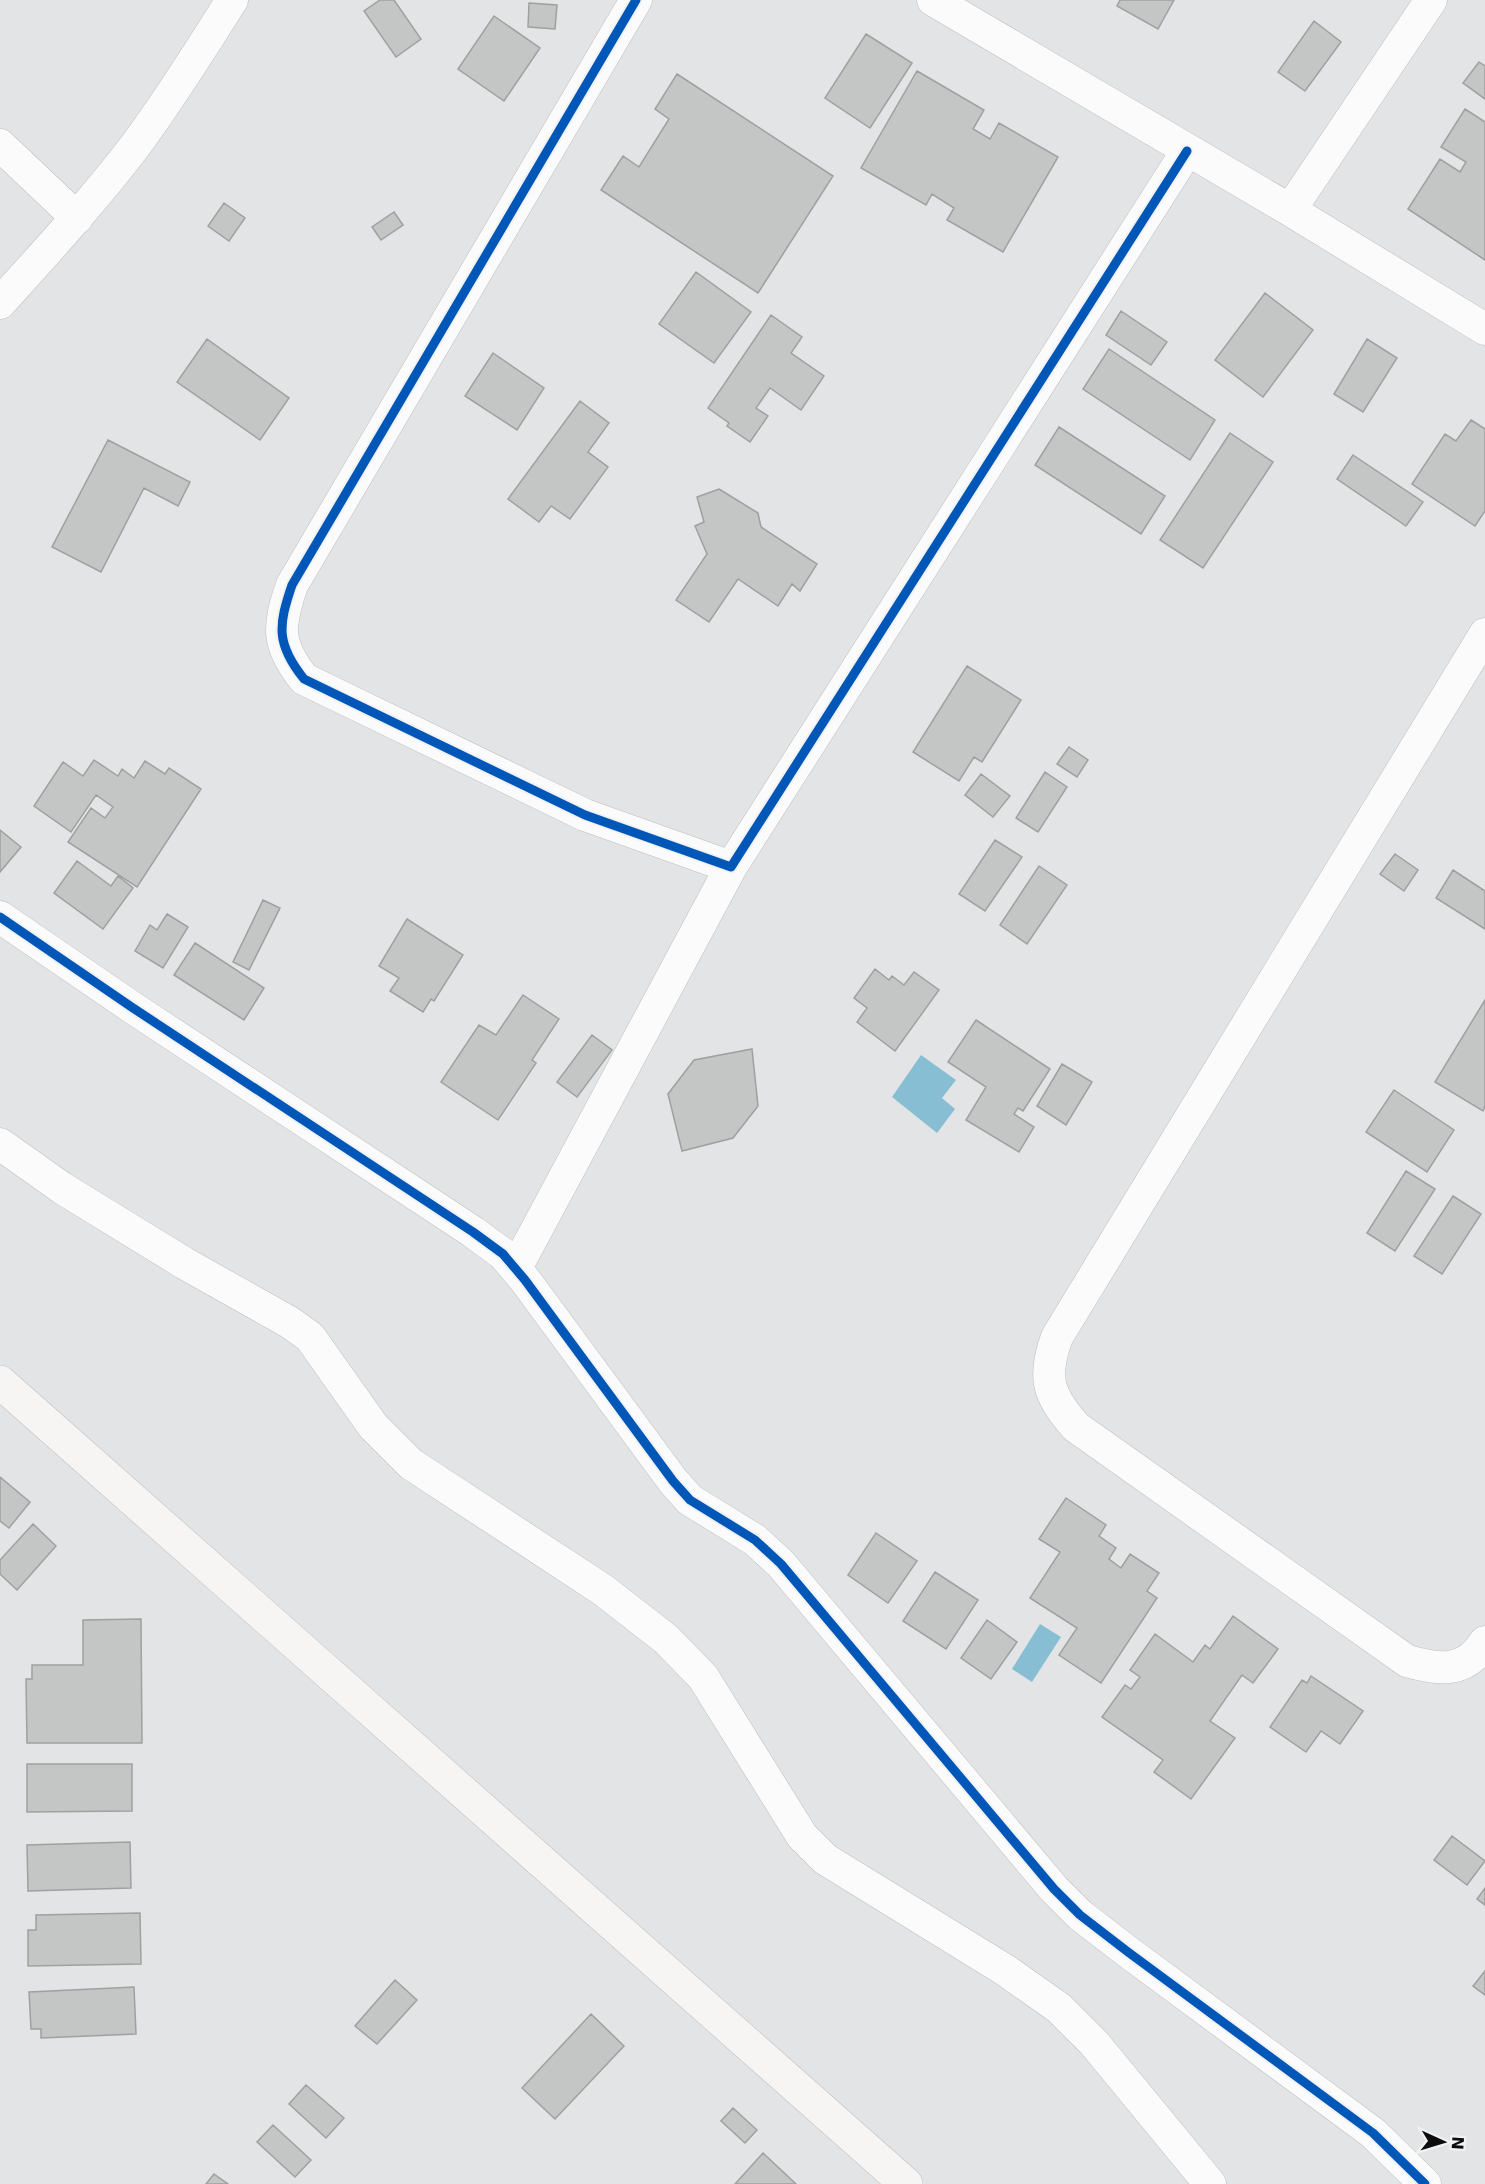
<svg xmlns="http://www.w3.org/2000/svg" width="1485" height="2184" font-family="'DejaVu Sans',sans-serif">
	<style>
		.water { fill: #87bed4 }
		.building { fill: #c4c5c5; stroke: #9fa0a0; stroke-width: 1.5 }
		.lines { fill: none; stroke-linecap: round; stroke-linejoin: round }
		.minor-casing { stroke: #bebfbf; stroke-width: 33 }
		.secondary-casing { stroke: #bebfbf; stroke-width: 34 }
		.minor { stroke: #fbfbfb; stroke-width: 32 }
		.secondary { stroke: #f7f5f4; stroke-width: 33 }
		.cycleway-casing { stroke: #f0f2f3; stroke-width: 13 }
		.cycleway { stroke: #0057b8; stroke-width: 9 }
	</style>
	<rect width="100%" height="100%" fill="#e3e4e5"/>
	<path class="water" d="M921,1055l35,25 -14,18 13,11 -18,24 -45,-36z
		M1040,1624l21,13 -29,45 -20,-13z"/>
	<path class="building" d="M380,0h14l27,39 -25,18 -32,-46z
		M1120,0h54l-16,29 -41,-23z
		M529,3l28,2 -2,24 -27,-2z
		M494,16l46,32 -36,53 -46,-32z
		M1314,21l27,21 -36,49 -27,-19z
		M866,34l46,29 -42,65 -45,-30z
		M1479,62l6,4v33l-22,-16z
		M917,71l67,39 -11,19 17,10 9,-16 59,34 -55,95 -56,-32 7,-12 -22,-14 -6,11 -65,-37z
		M677,74l156,102 -75,117 -157,-103 22,-34 16,11 30,-48 -14,-10z
		M1465,109l20,13v138l-77,-51 32,-50 20,13 6,-10 -25,-15z
		M224,203l21,15 -16,23 -21,-15z
		M394,212l9,13 -22,15 -9,-13z
		M696,272l55,40 -37,51 -55,-39z
		M1265,293l48,37 -50,67 -48,-37z
		M1121,311l46,31 -16,23 -45,-30z
		M771,315l31,22 -11,16 33,23 -23,34 -31,-22 -14,20 12,8 -18,26 -23,-16 2,-3 -21,-15z
		M207,339l82,59 -29,42 -83,-58z
		M1367,339l30,19 -34,54 -29,-18z
		M1109,349l106,71 -25,40 -107,-71z
		M493,353l51,35 -27,42 -52,-34z
		M580,401l29,22 -21,29 20,15 -38,52 -19,-13 -12,16 -31,-23z
		M1471,420l14,9v82l-10,15 -63,-42 33,-50 11,7z
		M1059,427l106,69 -24,38 -106,-69z
		M1230,433l43,29 -70,106 -43,-28z
		M108,440l82,42 -12,24 -34,-18 -43,84 -49,-25z
		M1353,455l70,47 -17,24 -69,-47z
		M719,489l39,24 3,14 56,37 -17,27 -8,-7 -14,22 -40,-27 -29,43 -33,-22 31,-46 -12,-28 9,-4 -7,-25z
		M967,666l54,34 -39,62 -8,-5 -15,24 -46,-29z
		M1069,747l19,13 -11,17 -20,-13z
		M94,760l24,16 4,-7 12,9 11,-17 20,13 4,-6 32,21 -64,98 -69,-45 23,-34 14,10 8,-11 -17,-12 -25,37 -37,-26 29,-44 20,14z
		M1045,772l22,15 -29,45 -22,-14z
		M981,774l29,22 -17,21 -28,-22z
		M0,830l21,17 -21,25z
		M995,840l27,17 -37,54 -26,-17z
		M1395,854l23,16 -14,21 -24,-17z
		M77,861l34,25 7,-10 15,12 -30,41 -49,-36z
		M1039,866l28,19 -40,59 -27,-19z
		M1453,870l32,21v38l-49,-31z
		M263,900l17,8 -31,62 -16,-8z
		M167,914l21,13 -25,41 -28,-17 15,-26 7,5z
		M407,919l56,36 -29,46 -3,-2 -8,13 -33,-21 9,-13 -20,-12z
		M195,943l69,45 -20,32 -70,-45z
		M875,969l14,11 3,-4 12,9 10,-13 25,18 -44,61 -38,-29 10,-14 -13,-10z
		M523,995l36,24 -27,41 4,3 -38,57 -57,-38 38,-57 17,10z
		M1485,1000v106l-2,5 -48,-29z
		M976,1020l74,49 -27,42 -5,-3 -4,6 20,13 -15,25 -53,-32 20,-33 -38,-25z
		M592,1035l20,15 -35,47 -20,-15z
		M752,1049l6,57 -25,32 -51,13 -14,-57 26,-34z
		M1062,1064l30,18 -26,43 -29,-19z
		M1394,1090l60,40 -27,42 -61,-40z
		M1406,1171l29,18 -40,62 -28,-18z
		M1453,1196l28,18 -39,60 -28,-18z
		M0,1477l30,25 -21,26 -9,-7z
		M1066,1498l40,27 -7,11 17,12 -7,11 12,9 9,-14 29,19 -12,18 10,7 -56,85 -42,-28 18,-27 -47,-30 30,-46 -21,-13z
		M33,1524l23,22 -39,44 -17,-16v-14z
		M876,1533l41,28 -29,42 -40,-28z
		M935,1572l43,28 -32,49 -43,-28z
		M1233,1616l45,33 -25,34 -11,-8 -32,46 25,17 -44,61 -37,-27 9,-12 -61,-43 23,-32 6,4 9,-12 -10,-7 25,-36 38,28 12,-17 5,4z
		M141,1619l1,124h-115l-1,-64h6v-14h51v-45z
		M987,1620l30,22 -26,37 -30,-21z
		M1311,1676l52,35 -23,33 -19,-13 -15,21 -36,-25 32,-47 5,3z
		M27,1764h105v47l-105,1z
		M1452,1836l33,25 -18,24 -33,-25z
		M130,1842l1,46 -103,3 -1,-46z
		M1485,1888v17l-8,-6z
		M140,1913l1,51 -113,2v-36h8v-15z
		M1485,1971v24l-12,-9z
		M395,1980l22,20 -40,44 -22,-18z
		M134,1987l2,47 -95,4v-9h-10l-2,-37z
		M591,2014l33,32 -69,73 -33,-31z
		M306,2085l38,33 -18,20 -37,-34z
		M733,2108l24,22 -12,13 -24,-22z
		M273,2125l38,35 -16,17 -38,-35z
		M763,2153l33,31h-61z
		M214,2174l14,10h-22z"/>
	<g class="lines">
		<g class="minor-casing">
			<path id="minor" d="M636,0l-344,585c-14,41 -16,59 12,94l281,136 146,52 456,-716
				M933,0l357,210 195,119
				M0,145l77,73
				M1290,210l141,-210
				M0,303c46,-51 93,-102 135,-157 35,-47 66,-97 97,-146
				M1485,634l-428,703c-15,41 -9,58 19,90l331,234c32,9 58,13 78,-19
				M0,917l133,91 340,224 30,22 22,26 148,201 17,19 65,40 26,24 273,325 26,26 48,37 245,181 52,51
				M0,1144l62,44 122,75 105,59 21,15 63,89 38,38 192,126 63,49 37,38 99,159 23,23 180,111 54,38 35,35 116,141
				M516,1268l215,-401"/>
		</g>
		<g class="secondary-casing">
			<path id="secondary" d="M0,1382l906,802"/>
		</g>
		<use href="#minor" class="minor"/>
		<use href="#secondary" class="secondary"/>
		<g class="cycleway-casing">
			<path id="cycleway" d="M636,0l-344,585c-14,41 -16,59 12,94l281,136 146,52 456,-716
				M0,917l133,91 340,224 30,22 22,26 148,201 17,19 65,40 26,24 273,325 26,26 48,37 245,181 52,51"/>
		</g>
		<use href="#cycleway" class="cycleway"/>
	</g>
	<g transform="translate(1443 2142) rotate(94)" stroke="#f0f2f3" stroke-width="4.5" paint-order="stroke">
	<path d="M0-4.5L10 22L0 15L-10 22Z" fill="#0c0c0d"/>
	<text y="-9" font-size="16" font-weight="bold" text-anchor="middle" fill="#0c0c0d">N</text>
	</g>
</svg>
